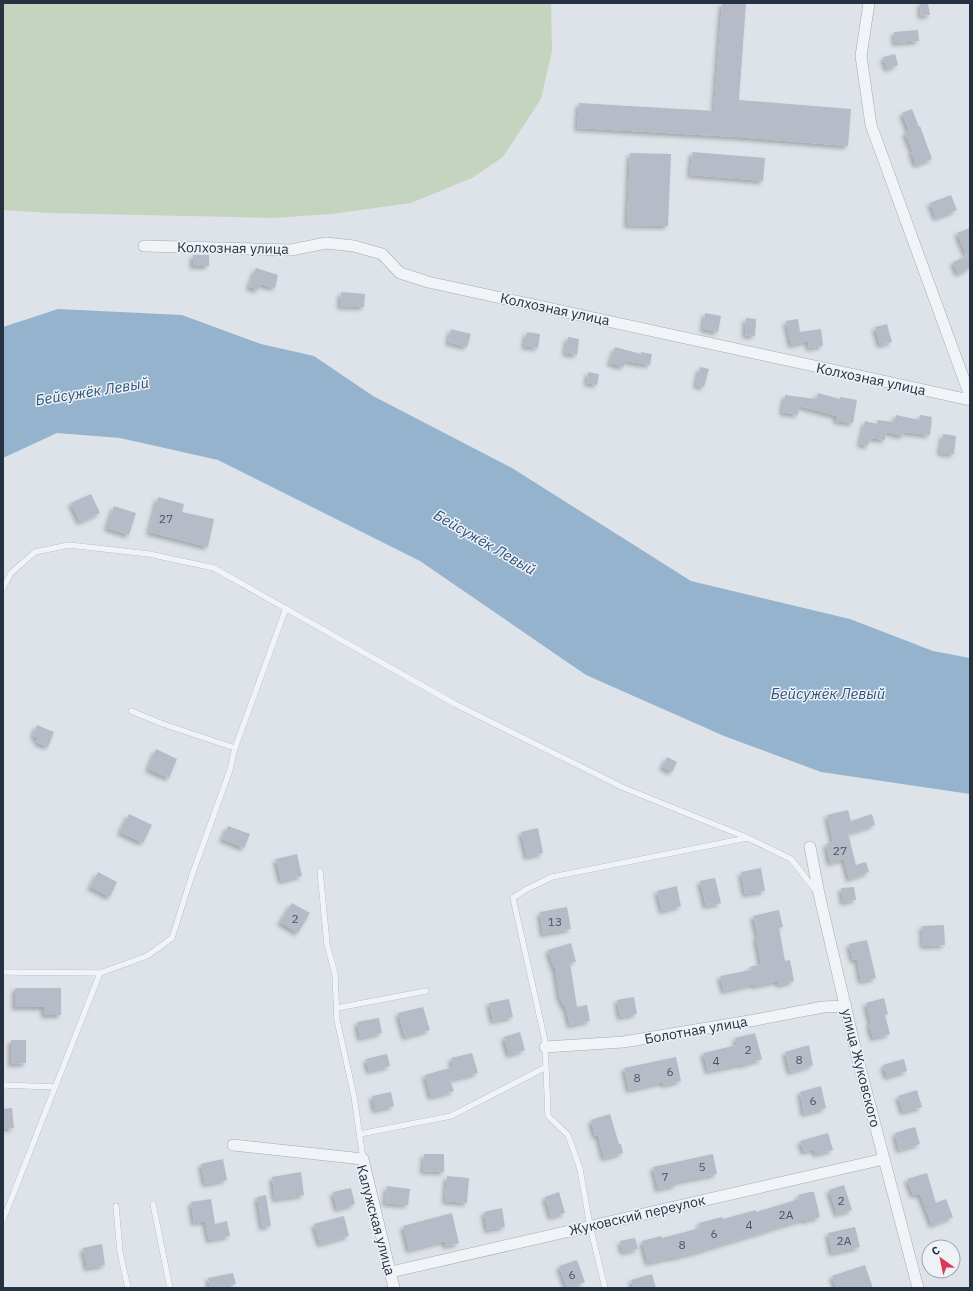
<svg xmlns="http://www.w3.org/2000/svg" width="973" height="1291" font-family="'IBM Plex Sans',sans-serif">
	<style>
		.green { fill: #c5d4bf }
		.water { fill: #96b3cd }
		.building { fill: #b5bcc7; filter: url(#shadow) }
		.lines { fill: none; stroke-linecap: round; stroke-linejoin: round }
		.lane-casing { stroke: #a3aab4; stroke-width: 6 }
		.street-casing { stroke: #a3aab4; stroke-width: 12 }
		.lane { stroke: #f1f4f7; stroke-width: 5.5 }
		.street { stroke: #f1f4f7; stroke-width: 11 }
		.labels { text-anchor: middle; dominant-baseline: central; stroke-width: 3; stroke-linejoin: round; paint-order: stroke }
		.number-label { font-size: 12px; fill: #4a5463 }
		.street-label { font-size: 14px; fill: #263142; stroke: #eef2f7 }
		.water-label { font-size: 15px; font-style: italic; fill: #2c5279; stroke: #eef2f7 }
	</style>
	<defs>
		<filter id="shadow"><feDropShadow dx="-3" dy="3" stdDeviation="2" flood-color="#0004"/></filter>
	</defs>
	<rect width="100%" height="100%" fill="#dee3e9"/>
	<path class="green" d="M3,3h548l1,48 -11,48 -38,58 -31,21 -61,25 -80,11 -58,4 -224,-5 -46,-3z"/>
	<path class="water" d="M58,309l124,6 79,29 53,12 59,40 139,72 179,113 159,38 83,32 37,7v136l-149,-22 -97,-36 -138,-61 -166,-114 -202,-101 -98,-22 -63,-5 -54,25v-131z"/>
	<path class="building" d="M722,3h24l-7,97 112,9 -3,37 -111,-9 -160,-9 2,-25 135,8z
		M920,3h8l2,12 -9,1z
		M918,30l1,11 -24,2 -1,-11z
		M895,54l3,11 -11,4 -4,-12z
		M912,109l7,18 1,-1 12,33 -16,6 -5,-13h2l-8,-19 4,-2 -7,-18z
		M692,152l73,6 -2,23 -73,-6z
		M630,153l41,1 -3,72 -41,-1z
		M951,195l6,15 -21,8 -6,-15z
		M970,228v40l-12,6 -5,-12 14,-6 -10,-23z
		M193,255h16v11h-16z
		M256,268l22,7 -3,13 -15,-4 -2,6 -9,-3z
		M341,292l24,2 -1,13 -24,-1z
		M705,313l16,3 -3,16 -15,-3z
		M746,318l10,1 -1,17 -10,-1z
		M798,319l2,13 21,-3 2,17 -14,2 -1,-7 -17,4 -5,-24z
		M887,324l5,18 -12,3 -5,-18z
		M451,329l20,5 -4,13 -19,-5z
		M527,332l13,2 -2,14 -14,-2z
		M568,337l11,2 -2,16 -12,-2z
		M615,347l26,7v-2l11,2 -2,11 -25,-4 -1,6 -14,-4z
		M700,367l9,2 -5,18 -8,-2z
		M588,372l11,2 -2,11 -10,-2z
		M818,393l22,6v-2l17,3 -4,23 -17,-2 1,-5 -38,-10 -1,9 -16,-3 3,-17 31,4z
		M896,415l23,5 1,-5 12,2 -2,18 -26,-3 -1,4 -17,-4 -1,8 -15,-2 -2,8 -8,-2 5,-23 12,3 1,-4 16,2z
		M943,434l13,2 -2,18 -14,-1z
		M91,494l9,19 -20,9 -9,-19z
		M158,497l26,7 -2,8 32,7 -6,28 -59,-15z
		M114,506l22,7 -7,22 -22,-7z
		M37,725l17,7 -6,15 -12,-5 2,-4 -5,-2z
		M156,749l21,10 -8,19 -21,-9z
		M667,757l10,5 -5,10 -10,-5z
		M848,810l3,11 21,-7 3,11 -27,8 8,32 10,-3 3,10 -20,7 -5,-20 -14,4 -4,-19 7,-2 -6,-27z
		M129,814l23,11 -9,18 -23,-11z
		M228,826l22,8 -6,14 -22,-9z
		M538,828l5,25 -16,4 -6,-25z
		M297,854l5,22 -21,5 -5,-22z
		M761,868l4,23 -20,3 -4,-22z
		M98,872l19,10 -7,15 -20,-10z
		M715,878l6,25 -15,3 -6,-25z
		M677,886l4,20 -19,5 -5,-20z
		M854,887l2,13 -13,2 -2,-14z
		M292,903l18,10 -12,20 -18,-11z
		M567,907l4,22 -28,5 -3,-22z
		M779,910l4,17 -4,1 6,33 5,-1 4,21 -15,4 -1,-4 -23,5 -1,-2 -30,7 -4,-15 31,-6 -1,-3 11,-3 -5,-27 2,-1 -5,-20z
		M944,925l1,20 -22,1 -1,-20z
		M867,940l9,38 -15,3 -4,-22 -4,1 -4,-16z
		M571,943l5,19 -6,1 7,44 10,-2 3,16 -20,4 -5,-20 -2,1 -2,-7h-1l-5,-31h-1l-6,-18z
		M15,988h46v27h-17v-8h-29z
		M634,997l3,17 -17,3 -3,-17z
		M884,998l4,16 -3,1 5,19 -17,4 -4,-14h2l-5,-21z
		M509,999l4,18 -20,4 -4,-18z
		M423,1007l7,23 -25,7 -7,-24z
		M379,1018l3,15 -22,5 -3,-16z
		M520,1032l5,18 -16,5 -5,-18z
		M755,1033l7,26 -20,6v-1l-34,7 -5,-18 34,-8 -2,-7z
		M11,1040h15v23l-15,1z
		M809,1045l4,20 -23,7 -5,-20z
		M472,1053l6,20 -28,7 4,11 -23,6 -6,-22 28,-8 -2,-9z
		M387,1054l3,12 -21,5 -3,-12z
		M676,1057l5,24 -17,4 -1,-3 -34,8 -5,-22z
		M904,1059l3,12 -20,6 -4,-12z
		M821,1086l5,22 -22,6 -4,-22z
		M917,1090l5,17 -19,5 -5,-16z
		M391,1092l3,14 -19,4 -3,-14z
		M12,1108l2,20 -11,1v-20z
		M610,1114l9,30h2l2,9 -19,5 -6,-23 -3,1 -4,-16z
		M915,1127l5,17 -21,6 -4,-17z
		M828,1133l5,17 -17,4 -2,-5 -10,3 -4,-11z
		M424,1154h20v18l-21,-1z
		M713,1154l4,20 -41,8v3l-18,4 -5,-22z
		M223,1159l4,21 -22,4 -4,-20z
		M301,1172l3,23 -29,4 -3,-22z
		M927,1173l9,30 10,-4 7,18 -21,8 -12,-31 -7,1 -6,-16z
		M447,1176l22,2 -2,25 -22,-2z
		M844,1185l8,25 -15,4 -8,-24z
		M387,1186l23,3 -2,16 -23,-2z
		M351,1188l4,16 -18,5 -4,-17z
		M559,1192l6,21 -14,4 -6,-20z
		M810,1192h4l6,25 -16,4v-2l-108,33 -23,6 -1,-1 -24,6 -6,-22 19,-5 1,2 38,-10 -1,-5 23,-6 1,2 33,-9v2l43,-13 -1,-4z
		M266,1195l5,31 -9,1 -5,-30z
		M211,1199l4,25 12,-3 3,15 -21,4 -4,-19 -11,2 -3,-21z
		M502,1208l3,19 -18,3 -3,-18z
		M452,1213l7,30 -13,3 -1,-5 -36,9 -6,-24z
		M344,1216l5,20 -29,8 -6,-20z
		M855,1227l5,20 -28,6 -4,-20z
		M635,1238l3,11 -15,3 -3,-11z
		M102,1244l3,21 -18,3 -4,-20z
		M577,1260l8,22 -18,6 -8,-22z
		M865,1265l8,23h-37l-4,-12z
		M233,1273l3,11 -19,4h-7l-2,-10z
		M652,1274l4,14h-23l-2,-8z"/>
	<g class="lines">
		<g class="lane-casing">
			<path id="lane" d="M3,588l8,-15 24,-21 34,-7 80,9 65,14 241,136 169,84 124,50 43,21 25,32
				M131,711l32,13 72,24
				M320,871l7,73 8,30 2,46 17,76 9,63
				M3,972l97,1 47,-17 25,-18 20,-63 38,-105 5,-22 51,-140
				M337,1008l89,-17
				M3,1085l52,2
				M360,1134l91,-18 95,-49
				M153,1204l17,84
				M116,1206l4,46 8,36
				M3,1220l97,-247
				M605,1288l-15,-62 -10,-57 -12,-34 -20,-19 -3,-75 -32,-143 12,-8 27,-13 195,-39"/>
		</g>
		<g class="street-casing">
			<path id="street" d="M869,3l-8,53 10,69 99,271
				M144,246l147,4 35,-7 28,3 28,8 18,19 28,9 542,118
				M810,847l9,47 38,162 61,232
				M545,1047l78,-5 132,-22 68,-13 23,-1
				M233,1145l130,14 31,129
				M391,1272l493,-113"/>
		</g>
		<use href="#lane" class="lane"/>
		<use href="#street" class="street"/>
	</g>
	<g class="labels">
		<g class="number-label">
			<text x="166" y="518">27</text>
			<text x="840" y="850">27</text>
			<text x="295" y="918">2</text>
			<text x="555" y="921">13</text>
			<text x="748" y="1049">2</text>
			<text x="799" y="1059">8</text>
			<text x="716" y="1060">4</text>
			<text x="670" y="1071">6</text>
			<text x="637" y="1077">8</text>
			<text x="813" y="1100">6</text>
			<text x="702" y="1166">5</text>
			<text x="665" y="1176">7</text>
			<text x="841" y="1200">2</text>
			<text x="786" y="1214">2А</text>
			<text x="749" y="1224">4</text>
			<text x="714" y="1233">6</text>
			<text x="844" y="1240">2А</text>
			<text x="682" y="1244">8</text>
			<text x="572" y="1274">6</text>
		</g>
		<g class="street-label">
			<text transform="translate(233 248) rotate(1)">Колхозная улица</text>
			<text transform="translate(555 309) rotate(12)">Колхозная улица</text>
			<text transform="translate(871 379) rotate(12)">Колхозная улица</text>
			<text transform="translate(696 1030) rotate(-10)">Болотная улица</text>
			<text transform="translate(861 1068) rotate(76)">улица Жуковского</text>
			<text transform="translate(637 1215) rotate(-13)">Жуковский переулок</text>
			<text transform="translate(376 1220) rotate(75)">Калужская улица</text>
		</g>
		<g class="water-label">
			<text transform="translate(92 391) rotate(-9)">Бейсужёк Левый</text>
			<text transform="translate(485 542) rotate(30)">Бейсужёк Левый</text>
			<text x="828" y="693">Бейсужёк Левый</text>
		</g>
	</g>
	<rect width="973" height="1291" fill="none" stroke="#263142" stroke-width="8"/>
	<g transform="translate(941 1259) rotate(327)"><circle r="19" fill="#eef2f7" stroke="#9ea5af"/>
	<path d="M0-3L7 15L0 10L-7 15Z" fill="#da3857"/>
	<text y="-6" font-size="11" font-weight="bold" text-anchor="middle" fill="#263142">С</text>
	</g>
</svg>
